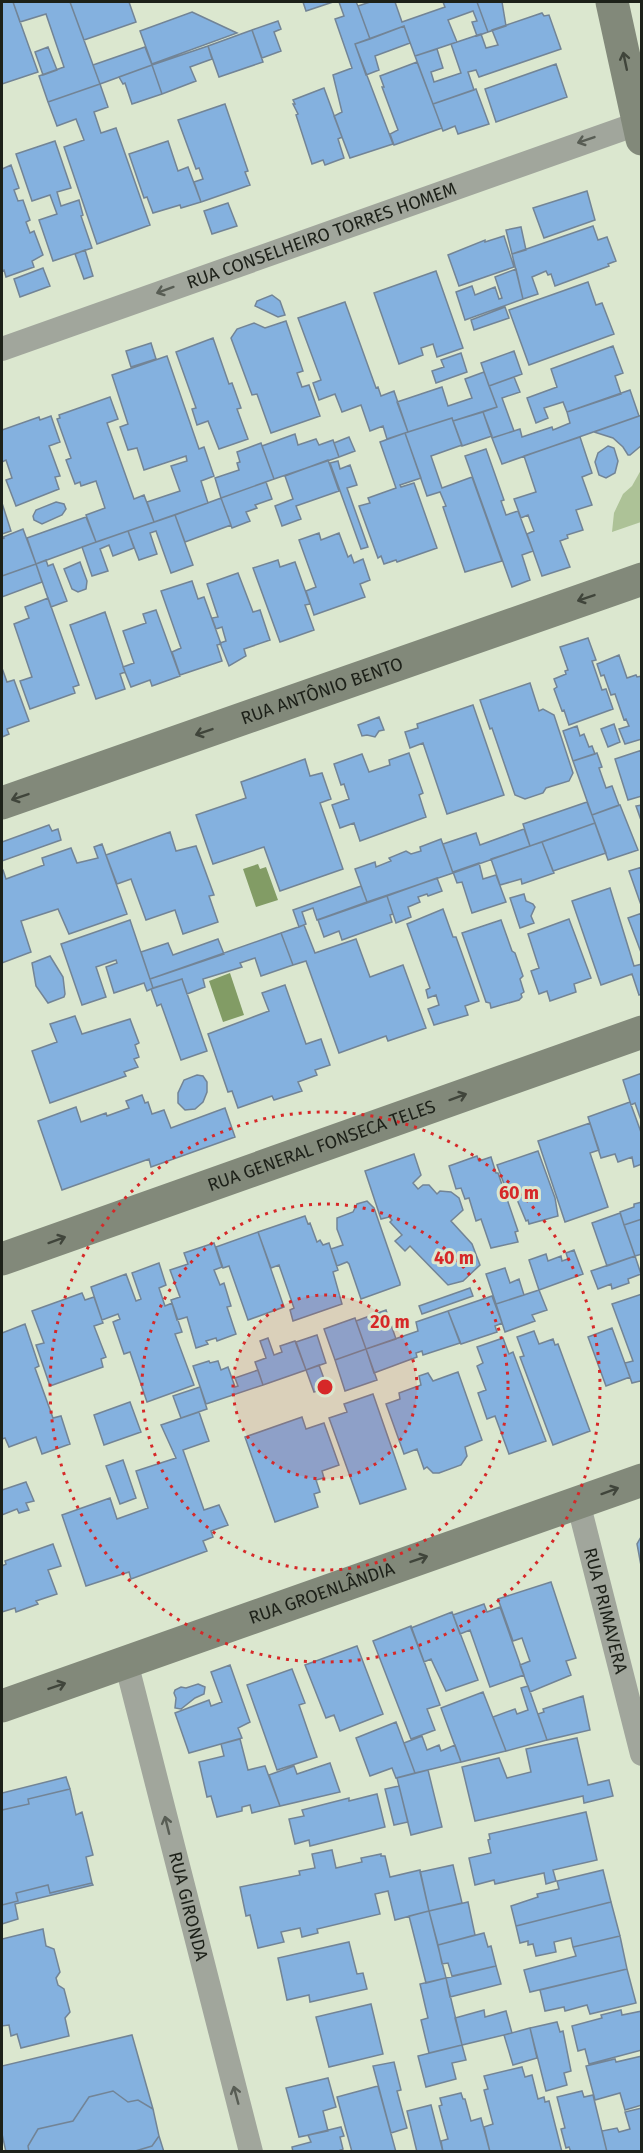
<svg xmlns="http://www.w3.org/2000/svg" width="643" height="2153" font-family="'Fira Sans',sans-serif">
	<style>
		.green { fill: #adc297 }
		.water { fill: #829c65 }
		.building { fill: #84b1df; stroke: #728496; stroke-width: 1.5 }
		.lines { fill: none; stroke-linecap: round; stroke-linejoin: round }
		.street { stroke: #a1a69c; stroke-width: 24 }
		.secondary { stroke: #82897a; stroke-width: 33 }
		.oneway { stroke: #40453b }
		.oneway2 { stroke: #585d54 }
		.ring { fill: none; stroke: #d62828; stroke-width: 3; stroke-dasharray: 3 6 }
		.labels { text-anchor: middle; dominant-baseline: central; stroke-width: 6; stroke-linejoin: round; paint-order: stroke }
		.street-label { font-size: 18px; fill: #1d2119; stroke: #dbe7cf }
		.centre { fill: #d62828; stroke: #dbe7cf; stroke-width: 3 }
		.ring-label { font-size: 18px; text-anchor: middle; font-weight: bold; fill: #d62828; stroke: #dbe7cf; stroke-width: 6; stroke-linejoin: round; paint-order: stroke }
	</style>
	<rect width="100%" height="100%" fill="#dbe7cf"/>
	<path class="green" d="M641,470v52l-29,10 2,-19 9,-19 9,-8z"/>
	<path class="water" d="M258,864l2,5 6,-2 12,33 -22,7 -13,-38z
		M230,973l14,42 -21,7 -14,-41z"/>
	<path class="building" d="M2,2h11l25,70 -36,12z
		M13,2h57l30,82 -52,18 -9,-26 25,-9 -18,-53 -26,8z
		M70,2h59l7,20 -52,18z
		M303,2h30l-27,9z
		M339,2h17l2,4 12,33 -15,5 38,100 -43,14 -16,-42 8,-4 -9,-37 19,-7 -17,-49 9,-3z
		M370,2h25l7,20 43,-15 -2,-5h34l11,30 -11,4 -5,-14 5,-1 -4,-10 -25,9 9,22 -42,14 -11,-30 -34,13 -12,-33z
		M477,2h25l4,24 -18,6z
		M192,12l45,21 -85,31 -12,-33z
		M542,13l2,3 5,-1 12,34 -82,28 -3,-7 -8,2 6,18 -41,14 -18,-48 22,-7 6,19 -12,4 3,10 27,-9 -10,-29 30,-10 5,14 12,-3 -6,-15z
		M278,21l3,8 -7,3 7,19 -19,7 -10,-28z
		M404,26l6,17 -35,13 4,14 -13,5 -11,-31z
		M252,30l11,32 -44,15 -11,-31z
		M208,46l4,13 -22,8 6,14 -34,13 -10,-29z
		M48,47l9,23 -14,5 -8,-23z
		M145,47l7,18 -52,19 -7,-19z
		M417,62l25,66 -48,17 -4,-11 8,-4 -16,-43h2l-4,-11z
		M556,64l11,33 -71,25 -11,-33z
		M152,65l10,29 -30,10 -7,-21 -2,1 -4,-7z
		M100,84l8,23 -14,5 7,21 15,-5 34,97 -53,19 -33,-97 20,-7 -8,-21 -19,7 -9,-24z
		M324,88l18,49 -4,2 6,19 -19,7 -2,-5 -11,4 -16,-49 2,-1 -5,-10h2l-2,-4z
		M476,89l13,35 -31,10 -3,-8 -12,5 -10,-27z
		M225,104l23,67 -3,1 5,13 -49,17 -7,-20 9,-3 -4,-11 -3,1 -18,-49z
		M55,141l16,47 -14,4 4,14 18,-6 4,15 -2,1 11,32 -39,13 -14,-41 18,-6 -7,-19 -18,6 -16,-47z
		M168,141l10,30 10,-4 13,35 -20,6 -1,-3 -27,8 -6,-16 -3,1 -15,-44z
		M11,165l8,23 -5,2 4,11 5,-1 7,20 -4,2 4,11 4,-2 9,24 -11,6 2,6 -28,10 -2,-7 -2,1v-102z
		M587,191l8,29 -51,18 -11,-30z
		M228,203l9,23 -25,8 -8,-23z
		M593,226l5,14 9,-3 9,24 -8,3 1,2 -54,20 -4,-12 -3,1 -2,-4 -14,6 6,17 -15,5 -11,-45z
		M521,227l5,23 -14,4 -6,-24z
		M504,236l10,31 -55,19 -11,-31 37,-15v2z
		M85,250l8,26 -9,3 -9,-25z
		M43,268l7,18 -30,11 -6,-18z
		M516,269l7,30 -58,21 -9,-28 16,-6 3,9 20,-8 4,12 3,-1 -7,-21z
		M436,271l27,77 -26,9 -4,-13 -12,4 2,7 -24,9 -25,-71z
		M588,282l8,23 6,-2 12,31 -85,31 -20,-55z
		M272,295l8,6 5,14 -7,2 -23,-11 2,-5z
		M345,302l31,86 2,-1 3,9 13,-5 14,41 -21,7 -4,-13 -13,5 -9,-26 -19,7 -7,-18 -16,6 -6,-17 8,-3 -23,-62z
		M505,307l4,11 -35,12 -3,-10z
		M286,321l17,50 -6,2 5,14 7,-2 11,31 -49,17 -14,-39 -5,1 -21,-57 6,-9 17,-6 11,5z
		M213,338l16,46 3,-1 9,25 -4,1 11,30 -29,10 -11,-28 -11,4 -5,-16 4,-1 -20,-56z
		M151,343l5,16 -25,8 -5,-16z
		M613,346l10,27 -8,3 6,18 -54,18 -4,-10 -19,6 4,10 -12,5 -9,-25 30,-11 -6,-18z
		M514,351l8,23 -33,12 -8,-23z
		M461,353l6,19 -31,11 -4,-12 12,-4 -3,-7z
		M167,356l32,93 5,-2 10,29 -13,5 7,22 -54,19 -7,-20 33,-11 -9,-25 16,-5 -1,-5 -42,14 -7,-22 -9,2 -8,-23 8,-3 -16,-49z
		M484,372l13,35 -44,14 -1,-3 -44,14 -11,-30 45,-15 6,19 24,-8 -7,-19z
		M514,377l6,15 -18,6 12,33 -22,7 -9,-26 14,-5 -8,-21z
		M630,390l9,26 -137,48 -10,-26 28,-9 2,8 30,-10 1,3 17,-7 -3,-11z
		M110,397l8,22 -11,4 27,76 10,-4 10,27 -58,20 -10,-27 19,-7 -9,-27 -15,5 -1,-4 -5,2 -9,-24 5,-2 -14,-39 3,-1 -1,-3z
		M483,412l9,24 -30,10 -9,-25z
		M642,415v30l-12,10h-2l-5,-8 -10,-9 -19,-6z
		M51,416l9,26 -11,4 11,30 -5,1 4,12 -43,17 -10,-26 6,-2 -6,-18 -4,2v-32l37,-13 1,3z
		M452,418l10,27 -31,11 11,32 30,-11 30,84 -37,11 -22,-65 3,-1 -6,-14 -13,4 -22,-63z
		M405,433l16,45 -21,7 1,2 13,-4 23,65 -40,14 -1,-2 -12,4 -3,-8 -3,2 -19,-52 11,-3 -2,-5 28,-10 -16,-46z
		M295,434l3,11 18,-6 3,6 14,-5 6,17 -65,22 -12,-33z
		M349,437l6,14 -16,6 -5,-14z
		M580,437l12,36 -10,4 10,28 -16,5 7,20 -16,5 1,3 -8,3 10,26 -28,9 -15,-42 7,-3 -6,-16 -7,3 -7,-19 22,-7 -12,-36z
		M261,443l13,36 -53,19 -6,-20 24,-8 -2,-7 3,-1 -3,-10z
		M608,446l6,2 4,13 -3,12 -9,5 -7,-3 -4,-13 3,-9z
		M486,449l18,51 -3,1 5,14 12,-4 15,40 -11,4 8,25 -18,7 -47,-131z
		M328,460l11,31 -43,15 5,13 -19,7 -7,-20 18,-7 -8,-23z
		M338,461l2,8 10,-4 7,20 -10,3 21,59 -7,2 -31,-86z
		M266,482l6,17 -17,6 2,3 -11,4 4,9 -18,7 -11,-30z
		M221,498l10,27 -46,17 -10,-27z
		M56,502l8,2 2,5 -4,6 -20,9 -8,-4 -1,-4 3,-6z
		M2,503l9,28 -9,3z
		M175,515l18,50 -22,8 -15,-42 -6,2 7,21 -18,6 -11,-29z
		M86,517l10,25 -60,22 -9,-26z
		M23,529l13,35 -34,12v-37l2,-1 -1,-1z
		M128,531l6,17 -21,8 -4,-11 -9,4 8,22 -16,5 -10,-29z
		M319,533l2,7 18,-7 9,24 3,-2 3,8 9,-4 7,21 -10,4 5,13 -51,18 -8,-24 10,-4 -17,-47z
		M46,560l2,6 5,-2 14,37 -16,6 -15,-43z
		M278,560l2,7 15,-5 15,42 -5,1 9,25 -34,12 -27,-74z
		M80,562l7,19 -1,8 -8,3 -6,-3 -8,-20z
		M36,564l6,18 -40,15v-21z
		M238,573l15,39 7,-2 10,30 -26,9 2,7 -17,10 -9,-23 6,-2 -4,-14 -6,2 -4,-11 6,-1 -11,-33z
		M192,581l6,18 6,-2 17,47 -4,1 5,16 -42,14 -8,-23 9,-4 -20,-57z
		M48,598l31,87 -6,2 2,6 -45,16 -10,-28 12,-4 -18,-53 15,-6 -4,-11z
		M156,610l24,66 -28,10 -2,-6 -19,7 -8,-20 11,-4 -11,-32 23,-8 -3,-9z
		M105,612l20,60 -5,2 5,15 -29,10 -26,-74z
		M588,638l8,22 -4,1 10,29 4,-1 7,20 -44,16 -5,-15 -2,1 -8,-22 3,-2 -3,-8 12,-5 -1,-3 3,-1 -8,-23z
		M619,655l8,23 9,-3 1,2 5,-1v63l-17,5 -6,-15 10,-3 -3,-7 -2,1 -9,-26 -4,1 -7,-20 -3,1 -4,-12z
		M2,668l5,14 7,-2 15,41 -22,8 2,5 -7,3z
		M530,683l9,28 4,-2 11,6 19,58 -4,8 -23,7 -3,5 -18,6 -10,-4 -23,-67 -2,1 -10,-29z
		M473,705l31,90 -57,19 -24,-71 -13,5 -5,-16 13,-4 -1,-4z
		M379,717l5,13 -5,1 -4,6 -8,-2 -5,1 -4,-11z
		M614,724l6,18 -12,5 -7,-18z
		M577,726l3,10 4,-2 5,13 3,-1 3,8 -22,7 -10,-30z
		M642,750v46l-14,4 -13,-41z
		M409,753l14,40 -4,2 7,22 -66,24 -6,-18 -14,5 -8,-23 17,-6 -5,-15 -3,1 -7,-21 28,-10 7,18 21,-7 -1,-5z
		M597,753l5,14 -3,1 7,20 6,-2 7,19 -27,10 -19,-54z
		M305,759l5,17 12,-3 9,26 -11,4 23,66 -63,22 -16,-44 -51,17 -17,-49 50,-17 -5,-16z
		M587,802l8,21 -65,23 -7,-22z
		M620,805l18,45 -30,10 -16,-45z
		M642,805v18l-6,-17z
		M595,823l11,30 -53,18 -11,-29z
		M49,825l3,6 6,-2 3,11 -59,21v-19z
		M524,829l6,17 -77,27 -10,-29 33,-11 4,12z
		M170,832l6,19 20,-5 18,49 -5,1 9,26 -35,12 -8,-24 -29,10 -15,-41 -14,5 -11,-29z
		M441,839l12,34 -86,29 -12,-33 20,-7 1,5 15,-6 -2,-3 17,-7 5,3 10,-3 -1,-4z
		M542,842l12,31 -32,11 -1,-5 -21,6 -9,-26z
		M102,844l25,70 -58,20 -11,-25 -37,12 10,31 -29,11v-93h1l3,9 38,-14 -2,-7 29,-10 6,15 21,-5 -4,-11z
		M479,863l4,16 13,-4 10,27 -34,11 -10,-31 -5,1 -4,-11z
		M642,867v38h-1l-12,-34z
		M437,878l5,13 -14,5 -1,-2 -9,3 2,5 -12,5 3,10 -15,6 -9,-27z
		M361,886l6,16 -50,18 -4,-12 -11,4 4,12 -7,3 -6,-17z
		M610,888l24,78 8,-2v30l-3,1 -7,-21 -31,11 -29,-84z
		M524,894l2,7 7,3 2,3 -4,9 3,7 -14,5 -10,-30z
		M387,896l6,18 -3,1 2,7 -50,18 -3,-9 -15,6 -6,-17z
		M443,909l10,28h3l23,64 -14,5 3,9 -34,10 -6,-16 11,-4 -3,-10 -8,3 -2,-8 4,-2 -23,-64z
		M642,913v42l-14,-37z
		M569,919l22,59 -17,6 2,8 -26,9 -3,-10 -8,3 -8,-23 8,-3 -11,-34z
		M130,920l23,68 -6,3 -3,-8 -30,10 -8,-26 11,-4 -1,-3 -20,7 10,30 -24,8 -21,-61z
		M501,920l11,31 3,2 8,23 -3,3 4,13 -3,2 1,3 -3,3 -28,8 -1,-5 -4,-1 -24,-69z
		M304,925l11,28 41,-14 14,38 33,-12 23,63 -38,13 -2,-5 -47,17 -33,-92 -13,4 -12,-32z
		M281,933l12,32 -32,11 -6,-18 -15,5 2,4 -39,12 2,8 -18,7 -5,-15 -29,9 -3,-9z
		M218,939l6,15 -74,25 -9,-27 27,-9 5,12z
		M50,956l13,21 2,17 -1,3 -16,6 -12,-17 -4,-23z
		M182,979l25,72 -26,9 -20,-56 -4,2 -6,-17z
		M285,985l21,59 15,-5 9,26 -15,5 2,5 -19,7 4,9 -28,9 -2,-4 -34,12 -6,-17 -4,1 -20,-58 61,-23 -7,-18z
		M75,1016l7,18 48,-15 9,24 -4,2 4,12 -5,2 4,8 -14,5 2,4 -76,27 -18,-52 25,-9 -7,-18z
		M642,1073v50l-7,-20 -4,2 -8,-25z
		M197,1075l6,1 4,6v10l-4,10 -8,7 -10,1 -7,-7v-10l6,-13z
		M142,1095l3,8 3,-1 4,12 12,-4 7,18 54,-20 10,29 -84,30 -2,-8 -87,31 -24,-69 38,-14 5,15 25,-9 1,3 22,-8 -3,-7z
		M630,1102l12,33v29l-8,3 -2,-10 -14,5 -3,-8 -14,4 -13,-41z
		M590,1123l9,27 -9,3 18,54 -43,15 -27,-81z
		M538,1151l17,47 3,18 -29,8 -1,-4 -2,1 -13,-31 -6,2 -10,-27z
		M414,1154l7,21 -8,8 5,6 5,-4h6l8,9 3,-3 11,1 8,6 4,12 -12,11 21,23 8,21 -17,16 -15,4 -38,-39 -5,5 -10,-10 7,-6 -12,-13 2,-2 -3,-3 -8,2 -16,-48z
		M477,1156l2,5 12,-4 5,16h2l20,58 -3,1 3,10 -27,6 -10,-29 -5,2 -7,-23 -4,1 -4,-11 -5,1 -7,-23z
		M367,1201l7,7 26,75v2l-39,14 -12,-35 -2,-2 -10,4 -6,-17 12,-4 -6,-16v-11l16,-6 4,-8z
		M642,1202v17l-18,6 -4,-13 14,-5v-3z
		M620,1213l15,43 -28,10 -15,-43z
		M305,1216l3,8 2,-1 7,19 3,-2 3,5 6,-2 9,27 -5,2 9,32 -49,17 -3,-11 4,-2 -15,-43 -8,3 -13,-36z
		M642,1219v35l-7,2 -11,-31z
		M258,1232l26,75 -36,13 -19,-54 -6,2 -7,-21z
		M214,1243l8,24 -8,3 6,15 4,-2 7,23 -4,1 9,27 -19,7 -1,-3 -10,3 2,3 -12,4 -9,-31 -10,3 -6,-20 9,-3 -10,-27 18,-6 -4,-11z
		M574,1250l9,24 -44,16 -10,-30 17,-6 2,7 13,-5 1,5 6,-2 -2,-6z
		M635,1256l6,18 -13,5 1,4 -17,6 -1,-5 -13,5 -7,-18z
		M159,1263l7,22 -7,3 6,18 7,-3 10,29 -7,2 19,51 -47,17 -17,-50 -6,2 -11,-32 7,-3 -2,-5 -16,6 -11,-33 35,-13 10,27 5,-2 -9,-26z
		M505,1268l5,15 9,-4 5,16 -28,9 -10,-30z
		M470,1288l3,8 -51,18 -3,-8z
		M539,1290l8,20 -15,5 3,6 -30,11 -9,-28z
		M82,1293l3,7 9,-3 9,26 -9,3 12,31 -5,2 2,8 -53,19 -14,-41 8,-2 -12,-32z
		M642,1294v89l-2,-2 -8,2 -7,-20 8,-2 -21,-57z
		M492,1296l10,27 -7,3 2,6 -36,12 -13,-33z
		M386,1310l10,29 -30,10 -10,-28z
		M448,1311l12,32 -37,12 -1,-4 -6,2 1,4 -43,16 -8,-24 52,-18 -2,-9z
		M355,1318l11,31 -31,11 -11,-31z
		M25,1324l14,42 -4,2 18,50 8,-2 9,28 -28,10 -6,-17 -27,10 -4,-9 -3,1v-106z
		M612,1328l18,49 -24,9 -18,-49z
		M534,1331l5,13 14,-5 2,6 3,-1 32,87 -37,14 -33,-88 4,-1 -7,-19z
		M317,1335l9,28 -20,7 -10,-28z
		M268,1338l6,17 8,-3 -2,-6 15,-5 11,29 -43,15 -8,-23 11,-4 -6,-17z
		M503,1338l6,16 4,-2 33,89 -37,13 -14,-38 -8,3 -9,-26 8,-3 -9,-24 6,-3 -6,-16z
		M366,1349l11,31 -32,11 -10,-31z
		M209,1361l1,2 8,-2 3,9 7,-3 7,20 3,-1 -3,-8 23,-8 5,15 -57,19 -13,-38z
		M319,1365l8,22 -13,5 -8,-22z
		M458,1372l24,68 -17,7 2,9 -6,9 -22,8h-6l-6,-6 -3,2 -7,-20 -13,5 -18,-50 14,-5 -1,-6 22,-8 -2,-9 9,-3 5,8z
		M200,1387l7,22 -26,9 -8,-22z
		M373,1394l33,95 -46,15 -31,-86 18,-6 -3,-8z
		M130,1402l11,30 -37,13 -10,-30z
		M199,1412l10,29 -26,9 21,60 15,-5 9,20 -17,6 2,6 -10,4 4,10 -76,28 -2,-7 -43,14 -24,-71 48,-17 7,21 31,-11 -12,-37 40,-13 -15,-33z
		M302,1417l4,12 18,-6 15,42 -17,6 2,7 -8,2 4,12 -6,2 4,13 -43,15 -30,-85z
		M123,1460l13,38 -16,6 -14,-38z
		M26,1482l8,19 -8,2 3,7 -10,3 -2,-4 -15,6v-25z
		M641,1537h1v34l-5,-27z
		M53,1544l8,22 -13,4 9,24 -21,7 2,3 -22,8 -1,-4 -13,4v-46l4,-2 -1,-3z
		M551,1582l25,76 -10,3 5,14 -41,17 -10,-27 10,-4 -8,-23 -9,3 -15,-42z
		M484,1604l3,8 13,-5 24,68 -34,12 -20,-57 -10,4 -7,-19z
		M452,1612l26,68 -32,11 -15,-32 -7,3 -13,-34z
		M411,1626l29,79 -13,4 8,21 -24,9 -38,-98z
		M357,1646l26,68 -43,17 -6,-16 -8,3 -21,-53z
		M230,1665l20,57 -12,6 4,10 -53,15 -14,-40 34,-13 2,6 11,-4 -11,-30z
		M292,1669l13,34 -6,2 18,52 -40,13 -30,-85z
		M198,1684l7,3 -1,7 -9,4 -14,11 -6,-1 1,-10 -2,-5 1,-3 6,-3 5,1z
		M528,1686l19,54 -41,11 -13,-34 22,-8 2,5 11,-4 -7,-22z
		M483,1692l23,59 -45,11 -20,-54z
		M583,1696l7,34 -43,10 -9,-26 6,-2 -1,-3z
		M396,1722l19,51 -19,5 -4,-10 -22,8 -14,-38z
		M422,1736l5,14 12,-5 2,6 14,-6 6,17 -46,11 -11,-30z
		M577,1738l11,47 21,-5 4,16 -29,7 -1,-7 -108,25 -13,-54 37,-9 8,20 24,-6 -5,-23z
		M240,1739l8,31 17,-4 15,40 -28,7 -2,-8 -8,2v4l-25,6 -6,-21 -4,1 -8,-35 25,-6 -3,-12z
		M330,1763l10,29 -60,14 -11,-31 25,-9 3,8z
		M428,1770l14,57 -31,8 -14,-57z
		M66,1777l4,12 -42,10 1,5 -27,6v-17z
		M399,1786l9,36 -14,3 -9,-36z
		M70,1789l6,26 6,-3 11,43 -7,2 6,26 -42,10 -2,-8 -32,8 2,8 -16,4v-95l27,-6 -1,-5z
		M377,1794l8,33 -75,19 -1,-6 -14,4 -6,-25 15,-3 -2,-6 47,-12v3z
		M586,1812l11,48 -44,10 3,11 -10,3 -2,-11 -49,11 -1,-4 -19,5 -6,-27 22,-5 -3,-13 2,-1 -1,-5z
		M332,1850l4,18 26,-6 -1,-4 20,-4v2h4l5,21 30,-7 9,41 -34,9 -7,-29 -13,3 5,20 -63,15 1,4 -16,4 -2,-9 -19,4 3,10 -26,6 -8,-33 -4,1 -6,-29 60,-12 -1,-4 16,-3 -3,-14z
		M453,1865l9,38 -33,8 -9,-39z
		M603,1870l8,32 -95,24 -5,-20 27,-9 -1,-3 22,-5 -2,-8z
		M92,1883l1,2 -78,19 3,15 -16,5v-19l16,-4 -2,-8 32,-8 2,8z
		M468,1902l7,33 -37,10 -9,-34z
		M611,1902l9,34 -47,11 -2,-9 -17,4 2,10 -20,4 -3,-12 -5,1v-4l-8,2 -4,-17z
		M429,1911l17,67 -20,5 -17,-67z
		M43,1929l3,17 8,3 6,23 -4,6 2,7 6,4 6,23 -5,6 4,18 -48,12 -4,-14 -6,2 -2,-11 -7,1v-87z
		M484,1933l4,14 3,-1 5,20 -44,10 -4,-13 -6,1 -4,-19z
		M620,1936l7,33 -97,23 -6,-22 52,-14 -3,-9z
		M349,1942l8,32 6,-1 4,16 -57,13 -1,-7 -22,5 -9,-42z
		M496,1966l5,18 -51,13 -4,-19z
		M627,1969l9,34 -46,11 -3,-9 -22,6 -1,-4 -19,4 -5,-21z
		M446,1978l16,67 -33,8 -8,-33 7,-2 -8,-34z
		M371,2004l12,50 -54,13 -13,-50z
		M484,2010l1,7 21,-6 6,22 -50,12 -7,-27z
		M621,2010l1,5 20,-4v39l-53,14 -4,-15 -7,2 -6,-25 30,-8 -1,-3z
		M557,2022l3,10 3,-1 8,40 -7,2 3,12 -21,6 -16,-63z
		M530,2028l7,30 -24,7 -9,-30z
		M132,2035l21,74 -15,-9 -10,2 -15,-11 -24,6 -16,24 -35,8 -10,17 1,6h-23l-4,-18v-68z
		M462,2045l4,15 -14,3 4,16 -30,8 -8,-31z
		M642,2056v49l-17,5 -5,-17 -25,7 -9,-34 29,-7 1,3z
		M394,2062l7,28 -4,1 10,37 -16,5 -18,-67z
		M522,2067l3,10 7,-2 6,24 6,-2 1,5 4,-1 13,51h-72l-6,-25 9,-3 -9,-34 4,-1 -4,-13z
		M328,2078l8,29 -13,4 5,20 -29,6 -13,-49z
		M378,2086l18,66h-44l-15,-55z
		M113,2091l15,11 10,-2 15,9 6,27 -7,10 -20,6h-103l-1,-6 10,-17 35,-8 16,-24z
		M582,2091l2,6 9,-2 14,57h-36l-2,-5 -3,1 -5,-19 4,-1 -8,-31z
		M461,2093l2,6h2l6,22 10,-3 9,34h-47l-2,-11 7,-2 -9,-33 3,-1 -2,-7z
		M431,2105l12,47h-26l-10,-41z
		M642,2108v44h-35l-5,-21 15,-3 2,4 11,-3 -5,-17z
		M341,2127l3,9 -4,1 3,12 -7,3h-43l-1,-5 19,-5 -3,-7z
		M159,2136l5,16h-32l20,-6z"/>
	<g class="lines">
		<g class="street">
			<path id="s1" d="M2,349l640,-227"/>
			<path id="s2" d="M578,1502l64,252"/>
			<path id="s3" d="M126,1662l125,490"/>
		</g>
		<g class="secondary">
			<path d="M612,2l30,137"/>
			<path id="s4" d="M2,803l640,-224"/>
			<path id="s5" d="M2,1259l640,-227"/>
			<path id="s6" d="M2,1706l640,-226"/>
		</g>
	</g>
	<defs><path id="oneway-shaft" d="M-6 0H5M1.5-3L5.5 0L1.5 3" fill="none" stroke-width="1.6" stroke-linecap="round" stroke-linejoin="round" transform="scale(1.5)"/></defs>
	<g class="oneway">
		<use href="#oneway-shaft" transform="translate(625 61) rotate(-102)"/>
		<use href="#oneway-shaft" transform="translate(586 598) rotate(161)"/>
		<use href="#oneway-shaft" transform="translate(204 732) rotate(161)"/>
		<use href="#oneway-shaft" transform="translate(20 797) rotate(161)"/>
		<use href="#oneway-shaft" transform="translate(458 1097) rotate(-20)"/>
		<use href="#oneway-shaft" transform="translate(57 1240) rotate(-20)"/>
		<use href="#oneway-shaft" transform="translate(610 1491) rotate(-20)"/>
		<use href="#oneway-shaft" transform="translate(419 1559) rotate(-19)"/>
		<use href="#oneway-shaft" transform="translate(57 1686) rotate(-19)"/>
	</g>
	<g class="oneway2">
		<use href="#oneway-shaft" transform="translate(586 140) rotate(161)"/>
		<use href="#oneway-shaft" transform="translate(165 290) rotate(160)"/>
		<use href="#oneway-shaft" transform="translate(167 1825) rotate(-104)"/>
		<use href="#oneway-shaft" transform="translate(236 2095) rotate(-105)"/>
	</g>
	<circle cx="325" cy="1387" r="92" fill="#d62828" fill-opacity=".12"/>
	<g class="ring">
		<circle cx="325" cy="1387" r="92"/>
		<circle cx="325" cy="1387" r="183"/>
		<circle cx="325" cy="1387" r="275"/>
	</g>
	<g class="labels">
		<g class="street-label">
			<text stroke="none"><textPath href="#s1" startOffset="339">RUA CONSELHEIRO TORRES HOMEM</textPath></text>
			<text stroke="none"><textPath href="#s4" startOffset="339">RUA ANTÔNIO BENTO</textPath></text>
			<text stroke="none"><textPath href="#s5" startOffset="339">RUA GENERAL FONSECA TELES</textPath></text>
			<text stroke="none"><textPath href="#s6" startOffset="339">RUA GROENLÂNDIA</textPath></text>
			<text stroke="none"><textPath href="#s2" startOffset="112">RUA PRIMAVERA</textPath></text>
			<text stroke="none"><textPath href="#s3" startOffset="252">RUA GIRONDA</textPath></text>
		</g>
	</g>
	<circle cx="325" cy="1387" r="9" class="centre"/>
	<g class="ring-label">
		<text x="519" y="1199">60 m</text>
		<text x="454" y="1264">40 m</text>
		<text x="390" y="1328">20 m</text>
	</g>
	<rect width="643" height="2153" fill="none" stroke="#1d2119" stroke-width="6"/>
</svg>
